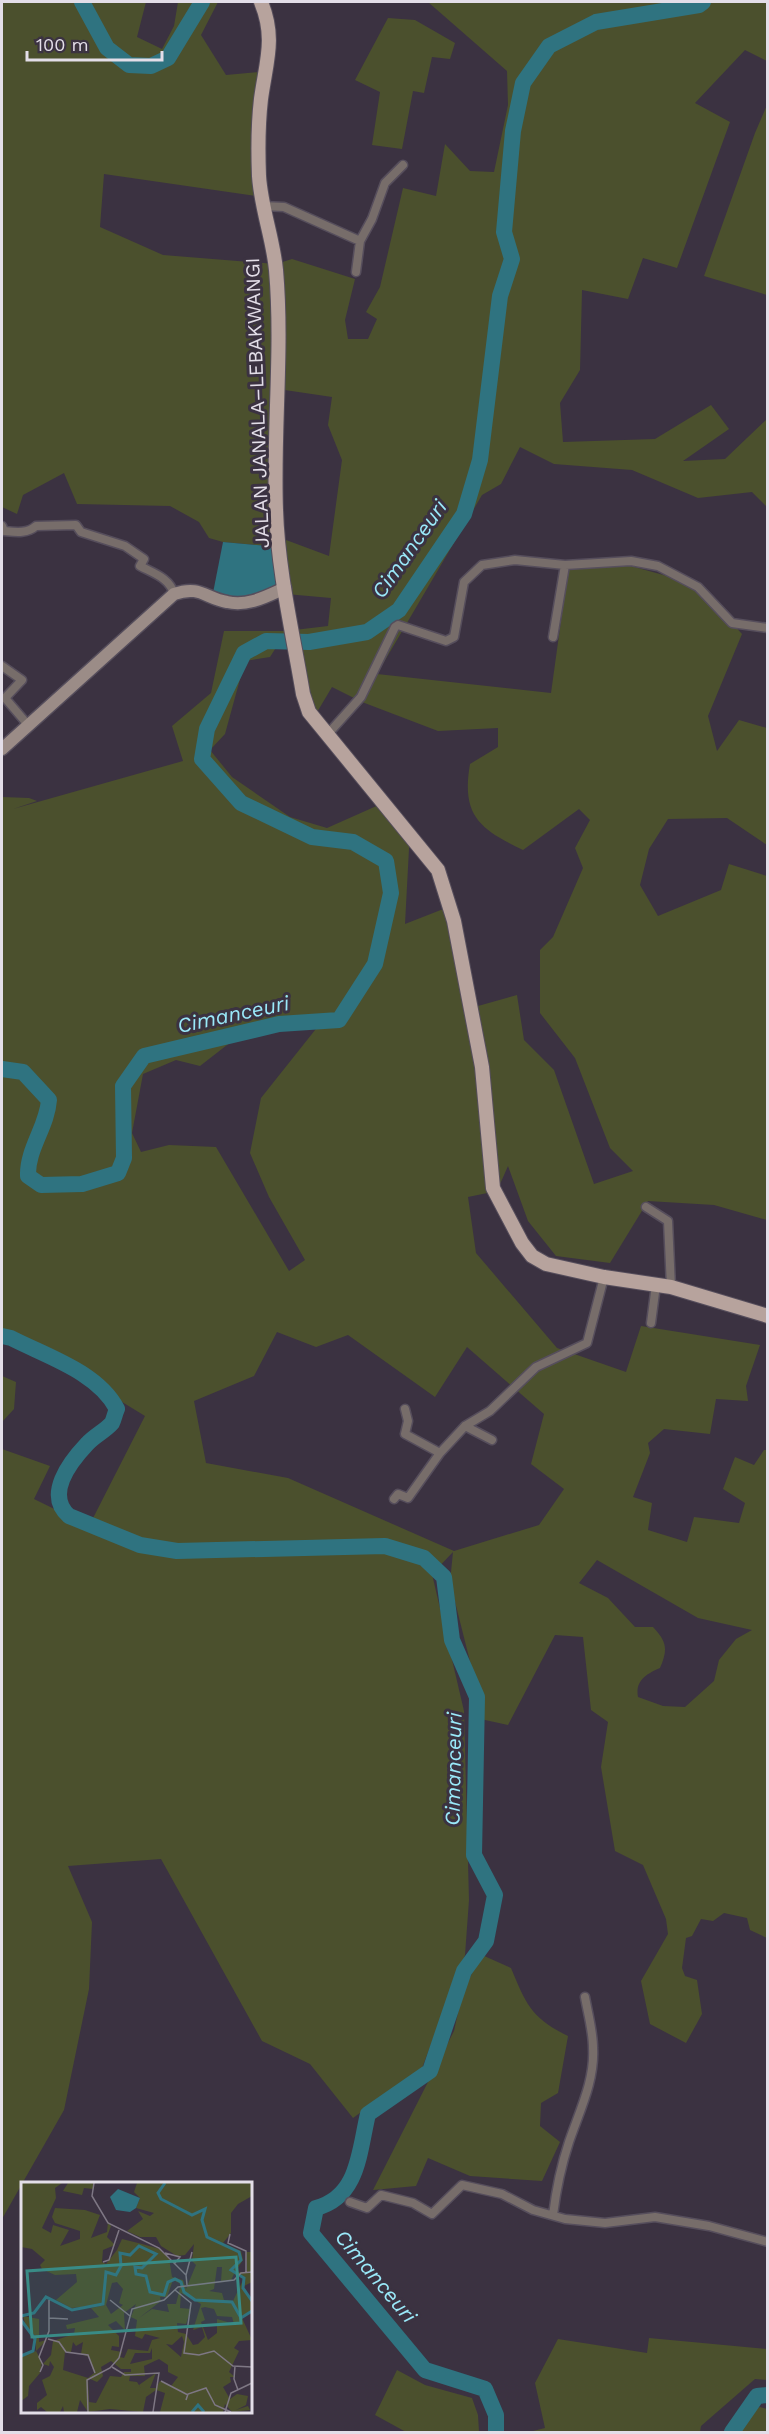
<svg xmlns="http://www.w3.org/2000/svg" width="769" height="2434" font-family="'Work Sans',sans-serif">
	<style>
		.green { fill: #4b502d; fill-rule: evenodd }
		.water { fill: #2f7380 }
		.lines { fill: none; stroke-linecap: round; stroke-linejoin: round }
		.river { stroke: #2f7380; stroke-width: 16 }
		.street-casing { stroke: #564e5c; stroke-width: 11 }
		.secondary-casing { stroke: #564e5c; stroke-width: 15 }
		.primary-casing { stroke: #564e5c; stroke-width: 16 }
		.street { stroke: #776d6a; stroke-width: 8 }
		.secondary { stroke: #9b8c87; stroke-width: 12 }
		.primary { stroke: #b7a39d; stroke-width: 14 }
		.labels { text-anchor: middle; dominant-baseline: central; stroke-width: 6; stroke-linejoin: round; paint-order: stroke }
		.street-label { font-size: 20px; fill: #e3dee8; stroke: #3b3241 }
		.water-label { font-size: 21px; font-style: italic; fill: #9ae9f9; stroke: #3b3241 }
		.inset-river { fill: none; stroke: #2f7380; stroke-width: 3 }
		.inset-road { fill: none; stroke: #7e7784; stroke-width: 1.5 }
		.view { fill: #398b86; fill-opacity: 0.15; stroke: #398b86; stroke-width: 3 }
		.inset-edge { fill: none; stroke: #e3dee8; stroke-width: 3 }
	</style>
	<rect width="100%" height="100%" fill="#3b3241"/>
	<path class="green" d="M2,2h144l-9,35 25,12 12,-23 4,-24h40l-17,33 25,40 43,-4 -7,37 1,89 -159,-23 -4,53 63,28 113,9 16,-5 63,20 -10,41 3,19h20l9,-20 -11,-7 14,-25 23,-99 33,8 9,-52 25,27 24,1 14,-67 -1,-34 -79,-69h339v59l-22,-11 -50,53 35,19 -53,146 -34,-10 -15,41 -46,-9 -2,80 -20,33 3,39 92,-3 56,-34 18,24 -46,32 42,-2 42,-40v88l-15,-15 -54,6 -66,-28 -78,-6 -34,-17 -19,37 -19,11 -105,179 174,19 18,-130h51l76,21 46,50 -34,82 9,35 22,-31 28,8v117l-40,-27 -59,1 -19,30 -9,36 18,31 63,-26 8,-26 38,12v344l-53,-15 -66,-4 -38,62 -54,-7 -28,-35 -20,-55 -11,25 -29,6 8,56 81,95 69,24 15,-46 119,19 -14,41 2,15 -32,-2 -6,35 -46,-5 -16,14 2,10 -17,44 19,6 -4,27 39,12 7,-25 45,6 6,-20 -22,-14 12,-32 19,8 10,-15h3v491v-3l-17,-8 -3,-12 -23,-5 -11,8 -12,-2 -9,17 -6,2 -4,30 3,8 12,4 5,34 -16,29 -36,-19 -9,-43 27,-47 -2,-15 -23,-54 -28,-14 -14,-84 7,-45 -17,-12 -8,-73 -28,-2 -47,90 -32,-7 1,-29 -27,-107 3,-30 -21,22 32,137 5,189 -4,55 -43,113 -69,50 -43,-54 -48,-23 -101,-182 -93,7 24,56 -3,67 -25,121 -62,109v-770l48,17 -16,33 55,27 56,-110 -134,-82 -9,2v-539l27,1 8,3 -24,8 170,-48 -11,-35 39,-33 13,-62h62l42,-5 3,-28 -45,-4 -8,-47 -55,-5 -14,-4 -10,-16 -29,-16 -93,-2 -13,-31 -41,22 -6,19 -15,-7zM278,389l54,8 -4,28 14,35 -13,96 -51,-19zM286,632l27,87 19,-32 30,15 76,29 60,-3v19l-28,17c-9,52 10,65 53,86l56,-41 11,11 -15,28 8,20 -30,69 -13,13v63l35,45 35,90 23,23 -39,13 -40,-114 -30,-30 -7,-45 -39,11 -22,-102 -51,20 5,-94 -29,-26 -54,24 -37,-11 -58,-40 -22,-27 15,-16 20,-73 25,-4zM327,1015l-66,83 -11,55 19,44 36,63 -16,11 -73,-124 -47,-2 -28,7 -9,-19 11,-59 33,-14 24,6 58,-45zM277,1332l39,15 32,-12 87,62 32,-50 77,67 -13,50 33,25 -25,36 -85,26 -166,-73 -82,-15 -12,-62 60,-25zM597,1560l101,58 54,12 -16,9 -17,21 -5,21 -29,26 -22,-1 -25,-9c-3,-16 8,-23 22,-29 8,-19 7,-26 -7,-41h-18l-27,-29 -29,-15z
		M388,18l27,2 40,23 -5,16 -18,-2 -8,36 -11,-2 -11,58 -30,-4 8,-53 -25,-12z
		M767,105v190l-63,-19 51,-143z
		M2,1376l14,6 -2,27 -12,13z
		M482,1955l29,13c15,36 20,50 57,68l-10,57 -17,10 -1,23 20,16 -18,39 -72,-5 -42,-18 -12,28 -43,4 81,-159 9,-41z
		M649,2338l118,11v31l-12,-1 -54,47 -1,6h-171l16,-4 -10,-45 23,-44 89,14z
		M397,2370l28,15 47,13 6,17 1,17h-73l-31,-17z
		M760,2407l7,2v23h-29l11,-21z"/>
	<path class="water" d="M223,542l56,5 4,37 -23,18 -48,-4z"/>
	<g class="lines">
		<path class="river" d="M82,2l25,46 22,17 22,1 17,-8 34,-56
			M2,1069l21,3 26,28c-2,27 -22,49 -21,76l13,9 41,-1 36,-11 6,-15 -1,-72 21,-30 135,-32 60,-4 36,-56 16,-71 -5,-32 -33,-19 -41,-5 -71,-34 -39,-44 5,-30 37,-76 22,-12 43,1 58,-10 32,-22 65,-96 16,-54 20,-164 12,-37 -8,-27 9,-101 10,-48 26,-37 47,-24 103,-17 4,-3
			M2,1336l9,2c35,18 87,34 106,71 -2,4 -3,10 -5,14 -7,8 -18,13 -25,21 -18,19 -42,51 -18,72l71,29 37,6 208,-5 39,12 20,19 8,63 25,57 -3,158 21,40 -9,46 -22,30 -34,100 -62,43c-9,37 -9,83 -52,94l-5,25 114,137 60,19 11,26v17
			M732,2432l25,-36 11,-1"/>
		<g class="street-casing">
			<path id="street" d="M263,206l21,1 76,34
				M356,272l4,-31 12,-22 13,-36 18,-18
				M2,526l2,5c11,1 23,3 32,-5l40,-1 5,7 44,14 19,13 -4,7c13,7 30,12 34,28
				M553,637l12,-72
				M2,666l20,14 -17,18 24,28
				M327,735l34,-38 34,-70 3,-2 48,16 8,-4 10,-55 18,-17 33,-5 50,5 66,-4 27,5 40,21 34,36 36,5
				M646,1207l22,14 3,66
				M651,1323l5,-38
				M405,1409l3,12 -3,13 35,19
				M465,1426l27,14
				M394,1499l4,-5 10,4 32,-45 25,-27 25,-15 46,-44 51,-24 17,-66
				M350,2202l17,6 14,-13 32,8 19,11 30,-29 40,9 31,16 32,9 40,4 50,-6 54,9 59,16
				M553,2215c3,-24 8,-49 16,-73 10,-30 26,-61 24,-94 0,-17 -5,-34 -8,-51"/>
		</g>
		<g class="secondary-casing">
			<path id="secondary" d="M2,749l172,-155c26,-9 31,4 53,8 21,5 40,-6 58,-14"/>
		</g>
		<g class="primary-casing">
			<path id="primary" d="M261,2c15,36 5,60 0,97 -3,26 -3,52 -2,77 2,32 14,62 17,94 7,80 -3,160 0,240 2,62 17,124 27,184l6,18 129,158 16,51 28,146 11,121 29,55 10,13 14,8 58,13 67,10 97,29"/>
		</g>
		<use href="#street" class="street"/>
		<use href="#secondary" class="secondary"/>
		<use href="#primary" class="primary"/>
	</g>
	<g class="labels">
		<g class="street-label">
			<text transform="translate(257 403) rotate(-92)">JALAN JANALA–LEBAKWANGI</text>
		</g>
		<g class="water-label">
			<text transform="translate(409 549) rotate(-55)">Cimanceuri</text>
			<text transform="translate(233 1014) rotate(-12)">Cimanceuri</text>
			<text transform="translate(453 1769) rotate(-89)">Cimanceuri</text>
			<text transform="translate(376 2276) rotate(50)">Cimanceuri</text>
		</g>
	</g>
	<g transform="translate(21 2182)">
		<rect width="231" height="231" fill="#3b3241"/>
		<path d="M0,1h41l-7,5 1,10 -14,30 9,5 2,-8 16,5 -9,16 20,-7v-8l-25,-8 -3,-6 3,-9 30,2 15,5 -9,23 16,-6 1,-10 3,4 -4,11 8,8 -12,5 -1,12 4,2 11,-14 5,-11 20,5 18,5 9,9 3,19 11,3 3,9 10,-24 -4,-4 2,-17 -9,11 -8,1 -16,-10 -5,-9h-16l-13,-6 16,-12 -5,-8 12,5 4,-3 -18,-5 4,-10 -6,-6 3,-9h115v13l-14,8 -7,9v20l-8,10 18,8 2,9 -8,12h12l-1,-20h6v30l-10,5 10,15v8l-10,8 10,22 -13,1 -5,7 5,3 -10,21 6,5h-5l1,5 -8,5 7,12 7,-5 11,2 -2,9 -10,5 12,-4 2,4 -18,2 -7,-8 -2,8h-63l5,-19 -9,-3 -10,7 -3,15 -33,-3 -22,3 -8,-12 -3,12h-13l-1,-6 -3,6h-13l-6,-5 -4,3v-7l10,-8 -5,-15 8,-4 4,-9 -4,-6 -1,5 -6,-2 8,-9 2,-14 21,-7 1,-6 -8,1 -1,-4 33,-8 -8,-9 14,-3 -34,3 -15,-8 21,-18 -1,-8 -21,1 -13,-6 -2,-4 5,-5 -13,-11 -11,-2zM196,85h5l-1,14 10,-1 3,-6 10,4 -11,23 -9,-1 -2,-7 -13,-2 5,-2zM152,98l8,4 -5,20h-9l2,8 -17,-3 -13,9 22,-17 -1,-4h7zM96,100l6,7 -4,14 4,2 -12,9 -5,-9 6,-22zM160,111l20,11 -8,26 9,-3 3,10 -7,7 -5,1 -7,-11 -8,-2 -1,-9 9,1 5,-15 -11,-1zM115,122l-5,13 6,3 -2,16 7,3 3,-5 15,4 -8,2 -4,11 -20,-2 -4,9 -4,-1 2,-5 -11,-2 1,-4 7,1v-11l-11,-11 8,-4 9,9 -1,-17zM184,125l9,2 3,7 15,1 2,7 -17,-5v14l-9,7 -7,-18 4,-2 -4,-12zM161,154l2,6 -3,15 -15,-13 6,1zM52,160l3,4 7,-4 -2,12 8,3 5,16 -6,5 -25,-8 2,-18h6zM131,166v11l-22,5 5,-11h15zM138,177l9,6v7l10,5 -7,9 -11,-5 -4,7h-6l6,-15 -17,12 3,5 -5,-8 -8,-1 1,-5h15l-1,-10zM90,179l10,8h10v3h-7l-3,5 -11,-1 -14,27 -7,-1 -1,-24 9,4 6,-6 -2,-9zM47,1h26l-1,6 -9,-1 -2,7 -19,-4zM2,134l16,3v23l8,-2 -11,11 6,11 -2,11 -11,13 -1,10 -7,5v-44l15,-6v-15l-9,-6z" fill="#4b502d" fill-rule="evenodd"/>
		<path d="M97,7l22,9 -4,10 -6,4 -14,-2 -6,-13z" fill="#2f7380"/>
		<path class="inset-river" d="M144,1l-7,10 3,6 31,16 13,-6 -3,11 5,17 32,15 2,8 -10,10 13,8 -1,10 9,13M0,134l13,-3 12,-16 26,13 31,-6 3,-32 10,3 5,-9 -1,-13 10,2 9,-9 17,8 -14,14 -7,-1 1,7 10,2 4,16 14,3 4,-13 7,-3 6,3 3,10 11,8 37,2 9,16 11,-7M0,138l14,19 -2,12 -12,5M171,230l6,-7 6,7"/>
		<path class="inset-road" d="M73,1l-2,13 16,27 51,25 27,27 1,10M209,52l-2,9 18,8v22M144,71l15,4 -6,7M82,80l6,-2 10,-30M165,93l6,-23M154,108l16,13 -7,50 15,2 15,-4 19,15 19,1M89,118l20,16M28,136l19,1M27,157l11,3 7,10 22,3 7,18M214,184l-1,13 4,11M91,185l13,8 34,-2 -6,39M19,190l3,-7 -4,-8 10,-26v-31M140,199l27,14M165,218l2,-6 18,-6 9,17 16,7M67,230l-1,-32 23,-12 9,-10 13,-49 32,-9 14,-13 56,-7 7,-7 11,-1M204,230l6,-19 21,-10"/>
		<path class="view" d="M215,75l5,66 -209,14 -5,-66z"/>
		<rect width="231" height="231" class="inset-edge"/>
	</g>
	<rect width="769" height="2434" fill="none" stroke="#e3dee8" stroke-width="6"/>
	<path d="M27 51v9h135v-9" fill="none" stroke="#e3dee8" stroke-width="3"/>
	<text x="36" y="51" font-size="18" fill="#e3dee8" stroke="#3b3241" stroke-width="4.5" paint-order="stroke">100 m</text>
</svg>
